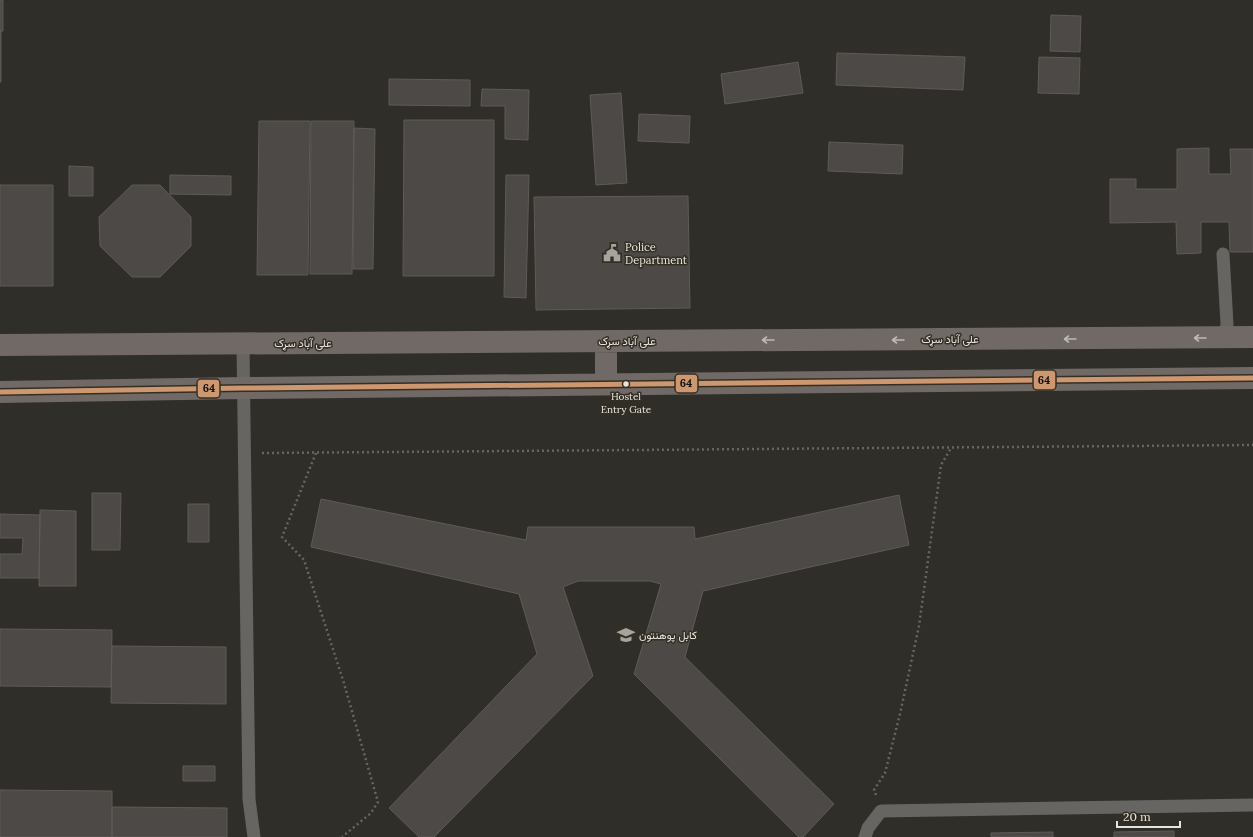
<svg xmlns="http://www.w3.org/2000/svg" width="1253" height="837" font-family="Lora,Vazirmatn,serif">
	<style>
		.building { fill: #4c4946; stroke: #5f5b58 }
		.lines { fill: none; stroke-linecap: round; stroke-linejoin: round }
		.path { stroke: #686663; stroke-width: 2.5; stroke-dasharray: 2 3; stroke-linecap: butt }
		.lane { stroke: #676562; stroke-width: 13 }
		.secondary { stroke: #706965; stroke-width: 22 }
		.bus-1-casing { stroke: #342f25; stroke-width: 8 }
		.bus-1 { stroke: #cd976f; stroke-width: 5 }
		.oneway { stroke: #bdb9b3 }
		.bus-dot { fill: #e7e4dd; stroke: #342f25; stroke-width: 1.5 }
		.labels { text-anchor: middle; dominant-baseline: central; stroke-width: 3; stroke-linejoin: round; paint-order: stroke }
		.bus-label { font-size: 10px; fill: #e7e4dd; stroke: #342f25 }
		.poi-label { font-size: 11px; fill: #e7e4dd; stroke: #342f25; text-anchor: start }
		.street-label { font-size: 11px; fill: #e7e4dd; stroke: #342f25 }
		.line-badge { stroke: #342f25; stroke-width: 1.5 }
		.pale-badge-label { font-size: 11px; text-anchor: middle; font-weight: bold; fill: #111 }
	</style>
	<rect width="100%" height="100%" fill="#302e28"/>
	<path class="building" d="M0,0h3v31h-3z
		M1051,15l30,1 -1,36 -30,-1z
		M0,31h1v51h-1z
		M837,53l128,4 -2,33 -127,-5z
		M1039,57l41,1 -1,36 -41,-1z
		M798,62l5,31 -78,11 -4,-30z
		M389,79l81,1v26l-81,-1z
		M482,89l47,1 -1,50 -23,-1v-33h-24z
		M621,93l6,90 -31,2 -6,-90z
		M639,114l51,2 -1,27 -51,-2z
		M404,120h90v156h-91z
		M259,121h51l-2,154h-51z
		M311,121h43l-2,153h-42z
		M354,128l21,1 -2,140h-20z
		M829,142l74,3 -1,29 -74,-3z
		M1209,148v26h22l-1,-25h23v103h-23l-1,-30h-28v31l-24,1 -1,-32 -66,1v-44h26v10h41v-40z
		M69,166l24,1v29h-24z
		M170,175l61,1v19l-61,-1z
		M506,175h23l-3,123 -22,-1z
		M0,185h53v101h-53z
		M132,185h28l31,32v29l-31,31h-28l-32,-31 -1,-29z
		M688,196l2,112 -154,2 -2,-113z
		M92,493h29l-1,57h-28z
		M899,495l10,50 -206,46 -18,66 149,147 -31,33h-4l-165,-163 27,-90 -11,-3h-72l-15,6 30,89 -159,161h-15l-30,-29 148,-154 -18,-60 -208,-47 10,-48 205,41 2,-13h166l1,12z
		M188,504h21v38h-21z
		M40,510l36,1v75h-37z
		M0,514l40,1 -1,63h-39v-24h22l1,-16h-23z
		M0,629l112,1 -1,57 -111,-1z
		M112,646l114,1v57l-115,-1z
		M183,766h32v15h-32z
		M0,790l112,1v46h-112z
		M112,807l115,1v29h-115z
		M1174,831v6h-60v-5z
		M1053,832v5h-62v-4z"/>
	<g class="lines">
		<path class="path" d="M262,453l991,-8
			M316,453l-34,84 22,23 39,120 35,122 -7,11 -29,24
			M876,795l-2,-5 11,-17 15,-59 19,-88 22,-161 10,-17"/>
		<path class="lane" d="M1223,254l4,70 -2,14
			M243,344l6,455 5,38
			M865,837l3,-9 13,-17 372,-6"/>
		<path class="secondary" d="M606,342v42
			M0,345l1253,-8
			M0,392l244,-4 1009,-10"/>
		<g class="bus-1-casing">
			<path id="bus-1" d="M0,392l244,-4 1009,-10"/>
		</g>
		<use href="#bus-1" class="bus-1"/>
	</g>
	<defs><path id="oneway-shaft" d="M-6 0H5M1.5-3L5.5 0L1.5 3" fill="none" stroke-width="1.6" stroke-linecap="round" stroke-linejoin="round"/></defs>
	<g class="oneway">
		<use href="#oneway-shaft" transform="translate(1200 338) rotate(180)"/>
		<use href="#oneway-shaft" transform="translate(1070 339) rotate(180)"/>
		<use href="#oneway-shaft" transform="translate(768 340) rotate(180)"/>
		<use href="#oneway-shaft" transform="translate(898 340) rotate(180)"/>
	</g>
	<defs>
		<g id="civic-bare" transform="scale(1.38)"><path d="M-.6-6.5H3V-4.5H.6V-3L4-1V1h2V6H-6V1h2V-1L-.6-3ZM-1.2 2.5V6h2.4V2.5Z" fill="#a7a49e" stroke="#342f25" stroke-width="2.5" paint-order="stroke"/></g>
		<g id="university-bare" transform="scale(1.38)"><path d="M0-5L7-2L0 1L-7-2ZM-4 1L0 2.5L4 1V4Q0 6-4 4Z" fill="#a7a49e" stroke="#342f25" stroke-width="2.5" paint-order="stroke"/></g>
	</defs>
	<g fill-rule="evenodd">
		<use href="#civic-bare" x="612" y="253"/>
		<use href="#university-bare" x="626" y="635"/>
	</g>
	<circle class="bus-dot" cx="626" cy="384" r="3.5"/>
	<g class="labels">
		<g class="bus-label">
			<text x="626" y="396">Hostel<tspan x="626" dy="13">Entry Gate</tspan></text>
		</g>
		<g class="poi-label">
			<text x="625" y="247">Police<tspan x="625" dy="13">Department</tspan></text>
			<text x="639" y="635">کابل پوهنتون</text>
		</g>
		<g class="street-label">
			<text x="950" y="339">علی آباد سړک</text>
			<text x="627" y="341">علی آباد سړک</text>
			<text x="303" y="343">علی آباد سړک</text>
		</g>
	</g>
	<g class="line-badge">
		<rect x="1033" y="370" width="23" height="20" rx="4" fill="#cd976f"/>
		<rect x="675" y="374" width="23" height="19" rx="4" fill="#cd976f"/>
		<rect x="197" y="379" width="23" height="19" rx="4" fill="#cd976f"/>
	</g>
	<g class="pale-badge-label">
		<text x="1044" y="384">64</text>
		<text x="686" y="387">64</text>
		<text x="209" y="392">64</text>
	</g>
	<path d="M1117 821v6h63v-6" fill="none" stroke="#e7e4dd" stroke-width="2"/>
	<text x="1123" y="821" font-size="12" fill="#e7e4dd" stroke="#342f25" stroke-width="3" paint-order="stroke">20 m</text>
</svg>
